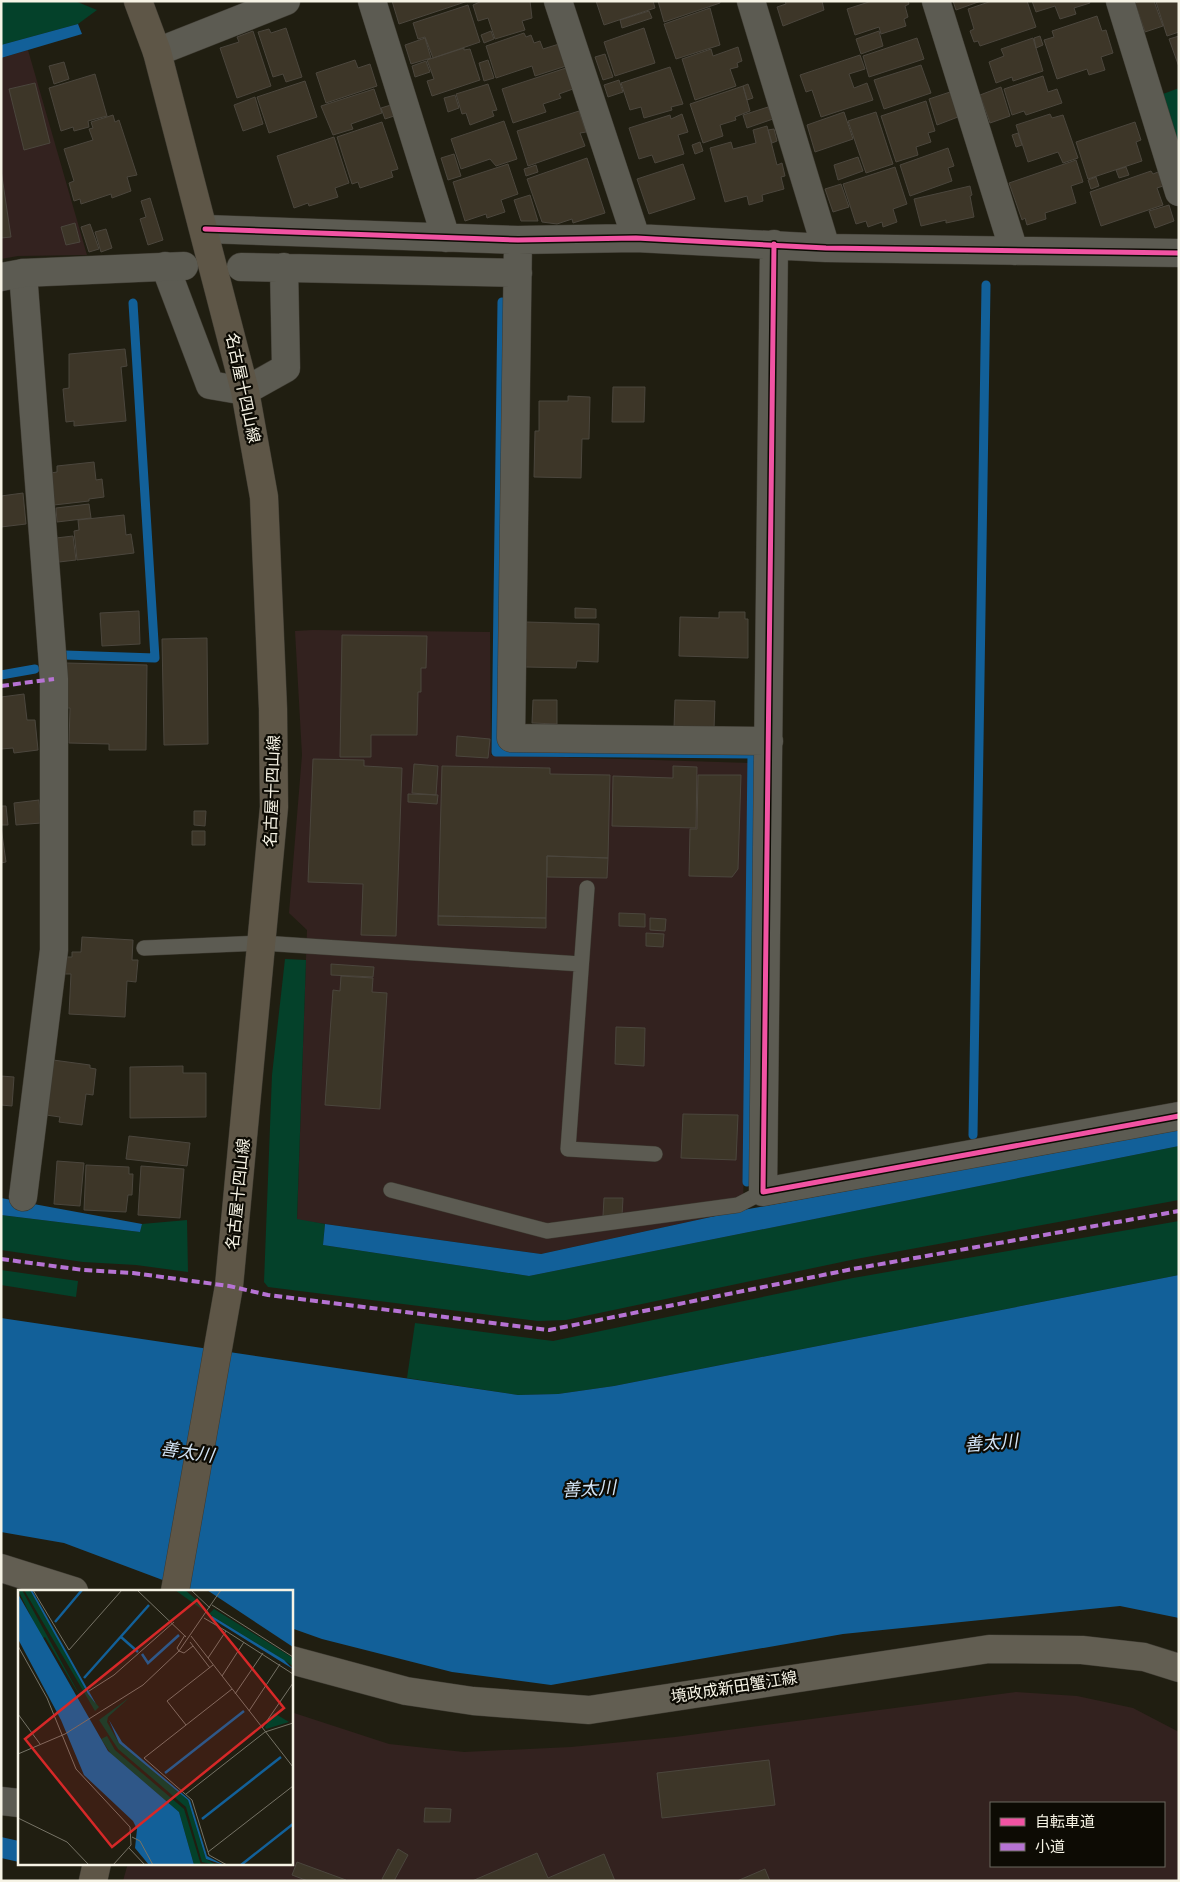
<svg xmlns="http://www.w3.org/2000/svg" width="1180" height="1882" font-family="'Zilla Slab','Noto Sans JP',serif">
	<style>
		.industrial { fill: #33221f; fill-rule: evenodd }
		.green { fill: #04412a }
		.water { fill: #126099 }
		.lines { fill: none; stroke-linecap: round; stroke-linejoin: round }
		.stream { stroke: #126099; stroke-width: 9 }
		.building { fill: #3d3628; stroke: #4b463d }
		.service-casing { stroke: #3d3a31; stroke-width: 16 }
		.minor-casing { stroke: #3d3a31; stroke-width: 29 }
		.tertiary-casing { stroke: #3d3a31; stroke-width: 29 }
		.secondary-casing { stroke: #3d3a31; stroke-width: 29 }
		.primary-casing { stroke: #3d3a31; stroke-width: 29 }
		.service { stroke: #5c5b52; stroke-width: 15 }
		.minor { stroke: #5c5b52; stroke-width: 28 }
		.tertiary { stroke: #5c5b52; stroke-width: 28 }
		.secondary { stroke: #625e52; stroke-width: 28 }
		.primary { stroke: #5e5647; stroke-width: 28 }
		.quiet { stroke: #b673d3; stroke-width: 4; stroke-dasharray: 8 4; stroke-linecap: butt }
		.cycleway-casing { stroke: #0d0b04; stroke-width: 8 }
		.cycleway { stroke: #f153a3; stroke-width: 5 }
		.labels { text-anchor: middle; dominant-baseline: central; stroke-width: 4.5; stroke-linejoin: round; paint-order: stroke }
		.street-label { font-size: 16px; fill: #f6f3e5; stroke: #0d0b04 }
		.water-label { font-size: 18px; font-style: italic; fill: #d2e4f6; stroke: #0d0b04 }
		.inset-river { fill: none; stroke: #126099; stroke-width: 2.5 }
		.inset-road { fill: none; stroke: #767366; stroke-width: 1 }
		.view { fill: #d62828; fill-opacity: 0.15; stroke: #d62828; stroke-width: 2.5 }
		.inset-edge { fill: none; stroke: #f6f3e5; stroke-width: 2.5 }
	</style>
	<rect width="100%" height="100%" fill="#201e11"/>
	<path class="industrial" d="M28,50l59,205 -69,1 -17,3v-201z
		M313,630l177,2 1,123 260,8 -8,447 -202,44 -244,-34 10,-290 -18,-17 13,-158 -7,-124z
		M1016,1692l61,4 56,12 46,24v149h-1056l5,-18h163v-151l98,32 75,8 107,-5 104,-10zM991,1803h173v63h-173z"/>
	<path class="green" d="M1,1h74l22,9 -19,14 -77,21z
		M1179,88v56l-16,-50z
		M285,959l21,1 -9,259 28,5 -2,21 206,31 650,-130v54l-323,59 -290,61 -28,1 -270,-34 -4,-5 8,-207z
		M1,1215l139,17 2,-8 45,-4 1,52 -52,-7 -53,-3 -82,-12z
		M1179,1221v54l-565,111 -56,8 -40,1 -111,-17 8,-55 138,18 300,-63z
		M1,1270l77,11 -2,16 -75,-12z"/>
	<path class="water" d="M78,24l4,10 -81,24v-13z
		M1179,1130v16l-650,130 -206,-31 2,-21 216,30 202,-44z
		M1,1198l141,26 -2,8 -139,-17z
		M1179,1275v343l-59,-12 -277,28 -292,51 -99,-13 -130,-33 -31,-11v-37h-99l-128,-48 -63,-11v-214l517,77 40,-1 56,-8z
		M1,1837l18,4v21l-18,-4z"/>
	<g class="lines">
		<path class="stream" d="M502,302l-6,450 256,2 -5,428
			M65,655l90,3 -22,-355
			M1,675l34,-6
			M973,1135l13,-850"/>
	</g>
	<path class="building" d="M392,1h76l-69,23z
		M482,1h48l2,17 -10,3 3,9 -30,9 -7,-21 -10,3 -5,-16z
		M596,1h57l2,7 -51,17z
		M658,1h62v2l-56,19z
		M785,1h37l2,9 -41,16 -6,-19 9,-3z
		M872,1h36l1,3 -4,2 3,11 -4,2 2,7 -25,8 -2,-7 -24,8 -8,-26z
		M953,1h28l-25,9z
		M992,1h35l9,26 -56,19 -2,-5 -4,1 -4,-11 4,-2 -6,-20z
		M1032,1h57l1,2 -16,5 2,6 -16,5 -5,-13 -19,6z
		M1141,1h13l9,25 -18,6 -10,-29z
		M1179,1v31l-12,4 -11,-34z
		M468,5l12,37 -47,16 -8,-21 -7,2 -5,-16z
		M710,8l10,37 -44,14 -12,-35z
		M649,11l3,7 -30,10 -2,-8z
		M1097,16l5,15 4,-1 7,23 -12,4 4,13 -16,5 -2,-6 -30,10 -13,-39 10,-3 -2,-6z
		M286,28l16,49 -16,5 -3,-8 -10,3 -15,-45 11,-3 2,4z
		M644,28l11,35 -40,13 -11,-34z
		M253,31l18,55 -34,12 -17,-50 19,-6 -2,-5z
		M491,31l3,8 -10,4 -3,-8z
		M879,31l4,15 -22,8 -5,-15z
		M524,33l2,4 5,-2 3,8 6,-2 3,8 16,-5 7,22 -31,10 -3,-10 -36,12 -10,-32z
		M1040,36l3,9 -7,3 -2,-10z
		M1179,36v31l-10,-28z
		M425,38l6,20 -20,6 -6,-19z
		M917,38l7,21 -55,18 -6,-21z
		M1033,38l10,33 -30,10 -1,-4 -16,6 -7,-21 15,-6 -3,-7z
		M738,47l4,14 -5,2 1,4 -8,2 6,17 -41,14 -13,-41 29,-10 2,7z
		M464,48v2l6,-1 10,31 -48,16 -5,-15 7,-2 -7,-19z
		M605,54l8,23 -10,3 -8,-23z
		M860,55l5,14 -16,5 5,14 13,-5 6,17 -52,17 -9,-27 -6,2 -6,-17z
		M355,60l3,8 12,-4 7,22 -51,17 -10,-30z
		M488,60l6,18 -10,3 -5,-18z
		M426,61l4,11 -15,5 -3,-11z
		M64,62l5,17 -15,5 -5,-18z
		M921,65l10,28 -47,16 -10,-29z
		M670,67l13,37 -12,3 1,3 -28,8 -3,-11 -11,3 -9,-27z
		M566,68l7,21 -14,5 2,4 -18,6 3,8 -33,11 -11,-34z
		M95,74l12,42 -19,5 1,6 -15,4 -1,-4 -12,4 -12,-43z
		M1043,76l5,16 9,-3 5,14 -36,12 -2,-4 -12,4 -8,-26z
		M619,80l4,12 -15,5 -4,-12z
		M305,81l12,36 -48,16 -12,-36z
		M35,83l15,60 -26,7 -15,-61z
		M488,84l9,26 -5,1 2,5 -24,9 -4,-12 -4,1 -6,-20z
		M748,84l5,14 -6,2 -4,-14z
		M743,86l7,25 -15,6 1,3 -16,5 3,11 -20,7 -13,-39z
		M1001,87l9,29 -20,7 -10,-28z
		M374,89l8,24 -31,11 2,5 -20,6 -12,-29z
		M950,92l8,25 -21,8 -8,-26z
		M455,95l4,13 -11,4 -4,-14z
		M255,97l8,27 -20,7 -9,-26z
		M926,101l9,30 -7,2 3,9 -15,5 2,8 -22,7 -15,-46z
		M394,104l3,11 -12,4 -4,-11z
		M768,107l5,12 -26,9 -4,-13z
		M579,111l7,21 -6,1 5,13 -57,20 -11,-35z
		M844,112l9,27 -38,13 -8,-27z
		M876,112l17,52 -27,9 -18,-52z
		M682,114l6,18 -10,3 6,19 -29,9 -3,-8 -13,4 -10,-31 41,-13 1,4z
		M1050,114l2,4 11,-3 15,43 -15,5 -5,-11 -30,10 -12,-37z
		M113,115l2,7 4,-2 18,55 -10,2 4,14 -19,7 -1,-4 -30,10 -1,-5 -6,2 -5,-18 5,-2 -10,-32 29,-9 -4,-11 4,-1 -2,-6z
		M504,121l13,38 -21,7 -6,-7 -29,10 -10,-30z
		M382,122l16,47 -7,2 2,6 -33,11 -2,-6 -6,2 -15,-47z
		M1135,122l6,18 -5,2 6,19 -54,18 -12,-37z
		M767,126l10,39 5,-2 3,13 -4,1 3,12 -22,6 1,6 -14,4 -2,-9 -22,6 -15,-54 21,-6 2,7 23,-6 -3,-13z
		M774,129l3,12 -5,2 -4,-13z
		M1018,133l4,12 -6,2 -4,-12z
		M334,137l15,46 -14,5 3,9 -29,9 -1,-3 -14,5 -17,-52z
		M700,142l3,9 -8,3 -3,-9z
		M948,148l6,18 -6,2 4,13 -42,15 -10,-31z
		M454,154l7,22 -13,4 -7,-22z
		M858,157l5,14 -25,9 -4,-15z
		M587,158l18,55 -32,10 -1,-4 -15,5 -15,-2 -15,-43z
		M1076,160l7,22 -12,4 5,17 -31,10 1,6 -19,6 -2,-7 -3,2 -13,-37z
		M508,164l10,30 -17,6 4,12 -18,6 -1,-4 -21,7 -12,-39z
		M683,164l12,35 -46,15 -12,-35z
		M536,165l2,7 -12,4 -2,-7z
		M895,167l12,37 -14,5 4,13 -14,5 -1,-5 -14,5 -2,-6 -10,3 -13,-40z
		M1126,167l3,8 -10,3 -3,-8z
		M1,170l10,67 -10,1z
		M1151,171l2,3 5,-2 5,14 -6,2 6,17 -62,21 -11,-34z
		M1096,177l3,9 -8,3 -3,-9z
		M841,184l8,23 -16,5 -8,-23z
		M970,186l2,9 -2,1 4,21 -28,6v-3l-25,6 -7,-27z
		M530,195l8,26h-17l-7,-21z
		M150,198l13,42 -15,5 -8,-26 6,-2 -5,-16z
		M1169,205l5,16 -19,7 -6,-17z
		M75,223l5,19 -14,3 -5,-18z
		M90,224l9,25 -10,3 -8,-25z
		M106,229l6,19 -11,4 -6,-20z
		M125,349l2,17 -6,1 5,54 -52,5v-5l-8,1 -3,-33 6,-1v-34z
		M613,387h32l-1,35h-32z
		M568,396l22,1 -1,42h-7l-1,39 -47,-1 1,-46h4v-30h29z
		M94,462l2,18 6,-1 2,18 -15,2v2l-35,4 -3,-32 6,-1v-6z
		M23,493l3,31 -25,3v-31z
		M89,504l2,14 -34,4 -1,-14z
		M124,515l2,20 5,-1 3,19 -57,7 -3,-29 5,-1 -1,-10z
		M73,536l3,24 -17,2 -3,-24z
		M575,608l21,1v9h-21z
		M139,611l1,33 -38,2 -2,-33z
		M719,612h26v7h3v39l-69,-2 1,-39 39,1z
		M526,622l73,2 -1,38 -21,-1 -1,7 -51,-1z
		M342,635l85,1 -1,32h-5v24h-3l-1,43h-46v22h-31z
		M207,638l1,106 -44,1 -2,-106z
		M66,663l81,2 -1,85h-37v-6l-40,-1 1,-35h-5z
		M24,694l3,26h8l3,30 -24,3 -1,-5 -12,1v-52z
		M533,700h24v24l-25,-1z
		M675,700l40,1 -1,28 -40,-1z
		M457,736l33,3 -2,19 -32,-2z
		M313,759l51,1v6l38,2 -6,168 -35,-1 2,-51 -55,-2z
		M414,764l24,2 -2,29 -24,-2z
		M442,766l108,2v6l60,1 -2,83 -61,-2 -1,62 -108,-2z
		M673,766l24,1 -1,61 -84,-2 1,-50 60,2z
		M698,775h43l-3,94 -6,8 -43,-1 1,-47h7z
		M408,794l30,1 -1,9 -29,-2z
		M39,800l2,23 -25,2 -2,-22z
		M1,806h5l2,19h-7z
		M194,811h12l-1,15 -11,-1z
		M1,827l5,35 -5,1z
		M192,831h13v14h-13z
		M547,856l61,2 -1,20 -60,-1z
		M619,913l26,1v13l-26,-1z
		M438,916l108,2v10l-108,-3z
		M650,918l16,1 -1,12 -15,-1z
		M646,933l18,1 -1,13 -17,-1z
		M82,937l51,3 -1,20h6l-2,22 -9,-1 -2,36 -56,-3 2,-40h-7l1,-17h7v-5h9z
		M331,964l43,3 -1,10 -42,-2z
		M341,976l32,2 -1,14 15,1 -7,116 -55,-4 8,-115 7,1z
		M616,1027l29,1 -1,38 -29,-2z
		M53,1060l37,5v3l6,1 -3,26 -7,-1 -4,31 -23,-3 1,-5 -14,-2z
		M183,1066v7h23v44l-76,1v-51z
		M1,1076l13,1 -2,29 -11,-1z
		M683,1114l55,1 -2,45 -55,-2z
		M129,1136l61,7 -3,23 -61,-7z
		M57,1161l27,2 -4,43 -26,-2z
		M86,1165l43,2v7h4l-1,21h-4l-2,17 -42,-2z
		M141,1166l43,3 -4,49 -42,-3z
		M604,1198h19l-1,18h-19z
		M769,1760l6,45 -113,13 -5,-45z
		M425,1808l26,1 -1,13h-26z
		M398,1849l10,6 -14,26h-9l-3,-2z
		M537,1853l11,25 56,-24 11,27h-143z
		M297,1862l49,18v1h-38l-16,-6z
		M765,1869l5,12h-33z"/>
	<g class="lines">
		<g class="service-casing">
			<path id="service" d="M587,888l-19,261 87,5
				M144,948l118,-5 319,21
				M391,1190l156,41 191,-26 25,-13"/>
		</g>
		<g class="minor-casing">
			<path id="minor" d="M372,1l74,237
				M558,1l78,237
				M751,1l75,247
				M936,1l78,250
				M1120,1l59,191
				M157,52l129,-51
				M205,229l313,11 118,-2 190,10 353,5
				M518,240l-7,498 258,3
				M774,244l-11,948 416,-76
				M165,266l45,119 35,6 41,-23 -2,-101
				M241,267l277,6
				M23,1197l31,-247v-271l-31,-406
				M1,1801l18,2"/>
		</g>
		<g class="tertiary-casing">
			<path id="tertiary" d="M1,277l22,-4 161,-7"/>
		</g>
		<g class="secondary-casing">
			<path id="secondary" d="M1,1568l73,23
				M291,1660l115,31 67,10 116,9 400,-61 93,1 62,7 35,11"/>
		</g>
		<g class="primary-casing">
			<path id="primary" d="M138,1l19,51 88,339 19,106 9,212 1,98 -45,479 -54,305
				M93,1881l4,-18"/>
		</g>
		<use href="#service" class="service"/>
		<use href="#minor" class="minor"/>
		<use href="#tertiary" class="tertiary"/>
		<use href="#secondary" class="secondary"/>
		<use href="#primary" class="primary"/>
		<path class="quiet" d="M1,686l53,-7
			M1,1259l82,11 50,3 96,13 39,9 281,35 304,-61 326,-58"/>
		<g class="cycleway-casing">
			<path id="cycleway" d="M205,229l313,11 118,-2 190,10 353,5
				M774,244l-11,948 416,-76"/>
		</g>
		<use href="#cycleway" class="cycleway"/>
	</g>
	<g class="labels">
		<g class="street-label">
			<text transform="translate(243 388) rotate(78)">名古屋十四山線</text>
			<text transform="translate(272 791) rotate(-88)">名古屋十四山線</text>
			<text transform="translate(238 1194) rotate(-84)">名古屋十四山線</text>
			<text transform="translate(734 1687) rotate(-9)">境政成新田蟹江線</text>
		</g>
		<g class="water-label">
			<text transform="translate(991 1443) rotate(-5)">善太川</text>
			<text transform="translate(187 1452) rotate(8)">善太川</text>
			<text transform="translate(589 1489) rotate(-3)">善太川</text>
		</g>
	</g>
	<g transform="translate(18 1590)">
		<rect width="275" height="275" fill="#201e11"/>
		<path d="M0,0h4l62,113 -39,-66 -3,2zM6,0h6l58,104 11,13 -4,4zM157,0h10l14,12 4,8zM196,19l79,49v8l-84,-52zM112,107l-22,20 -1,5 12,21 69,57 18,59 10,6 -14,-3 -16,-55 -68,-58 -19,-29zM256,123l15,9 -23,7 -1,-2zM89,146l8,14 69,59 17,56h-7l-15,-53 -68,-58 -10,-15z" fill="#04412a"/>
		<path d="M12,0h2l64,114 -8,-10zM189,0h86v57l-74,-49zM0,4l90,157 71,61 15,53h-45l-14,-17 2,-19 -4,-8 -49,-46 -23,-55 -43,-81zM194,26l72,44 9,9 -82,-51zM91,130l13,22 68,58 17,56 17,9 -18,-6 -18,-59 -69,-57z" fill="#126099"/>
		<path class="inset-river" d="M37,32l27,-32M103,47l17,15M124,64l6,9 31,-28M66,88l65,-73M147,183l79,-62M184,229l79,-62M223,275l52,-41"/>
		<path class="inset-road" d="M15,0l36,60 53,-60M119,0l49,47M173,0l19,18M194,15l81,52M186,28l22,13M167,45l-8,13 2,3 5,2 9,-7M173,46l102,131M172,52l20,26M0,56l29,52 29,71 54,58 1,18 -18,20M190,68l18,-27 67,43M204,86l22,-34M71,101l25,-16 60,-53M217,104l28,-41M231,121l31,-47M0,124l22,30M168,135l-19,-24 46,-36M244,138l31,-45M0,164l47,-20 78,-49 36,-34 42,-61M168,204l79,-62 28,-9M0,228l49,24 22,23M114,247l8,4 13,24M111,258l16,17M190,262l85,-66M209,275l-18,-10 -17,-55 -48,-42 88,-69"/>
		<path class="view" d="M179,10l87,108 -172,139 -87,-108z"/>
		<rect width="275" height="275" class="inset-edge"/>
	</g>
	<rect width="1180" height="1882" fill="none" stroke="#f6f3e5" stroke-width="5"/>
	<rect x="990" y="1802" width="175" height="65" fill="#0d0b04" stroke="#6a685e"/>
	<rect x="1000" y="1818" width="25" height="8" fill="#f153a3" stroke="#6a685e"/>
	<text x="1035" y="1827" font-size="15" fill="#f6f3e5">自転車道</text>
	<rect x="1000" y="1843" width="25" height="8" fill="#b673d3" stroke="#6a685e"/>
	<text x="1035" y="1852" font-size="15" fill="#f6f3e5">小道</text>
</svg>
